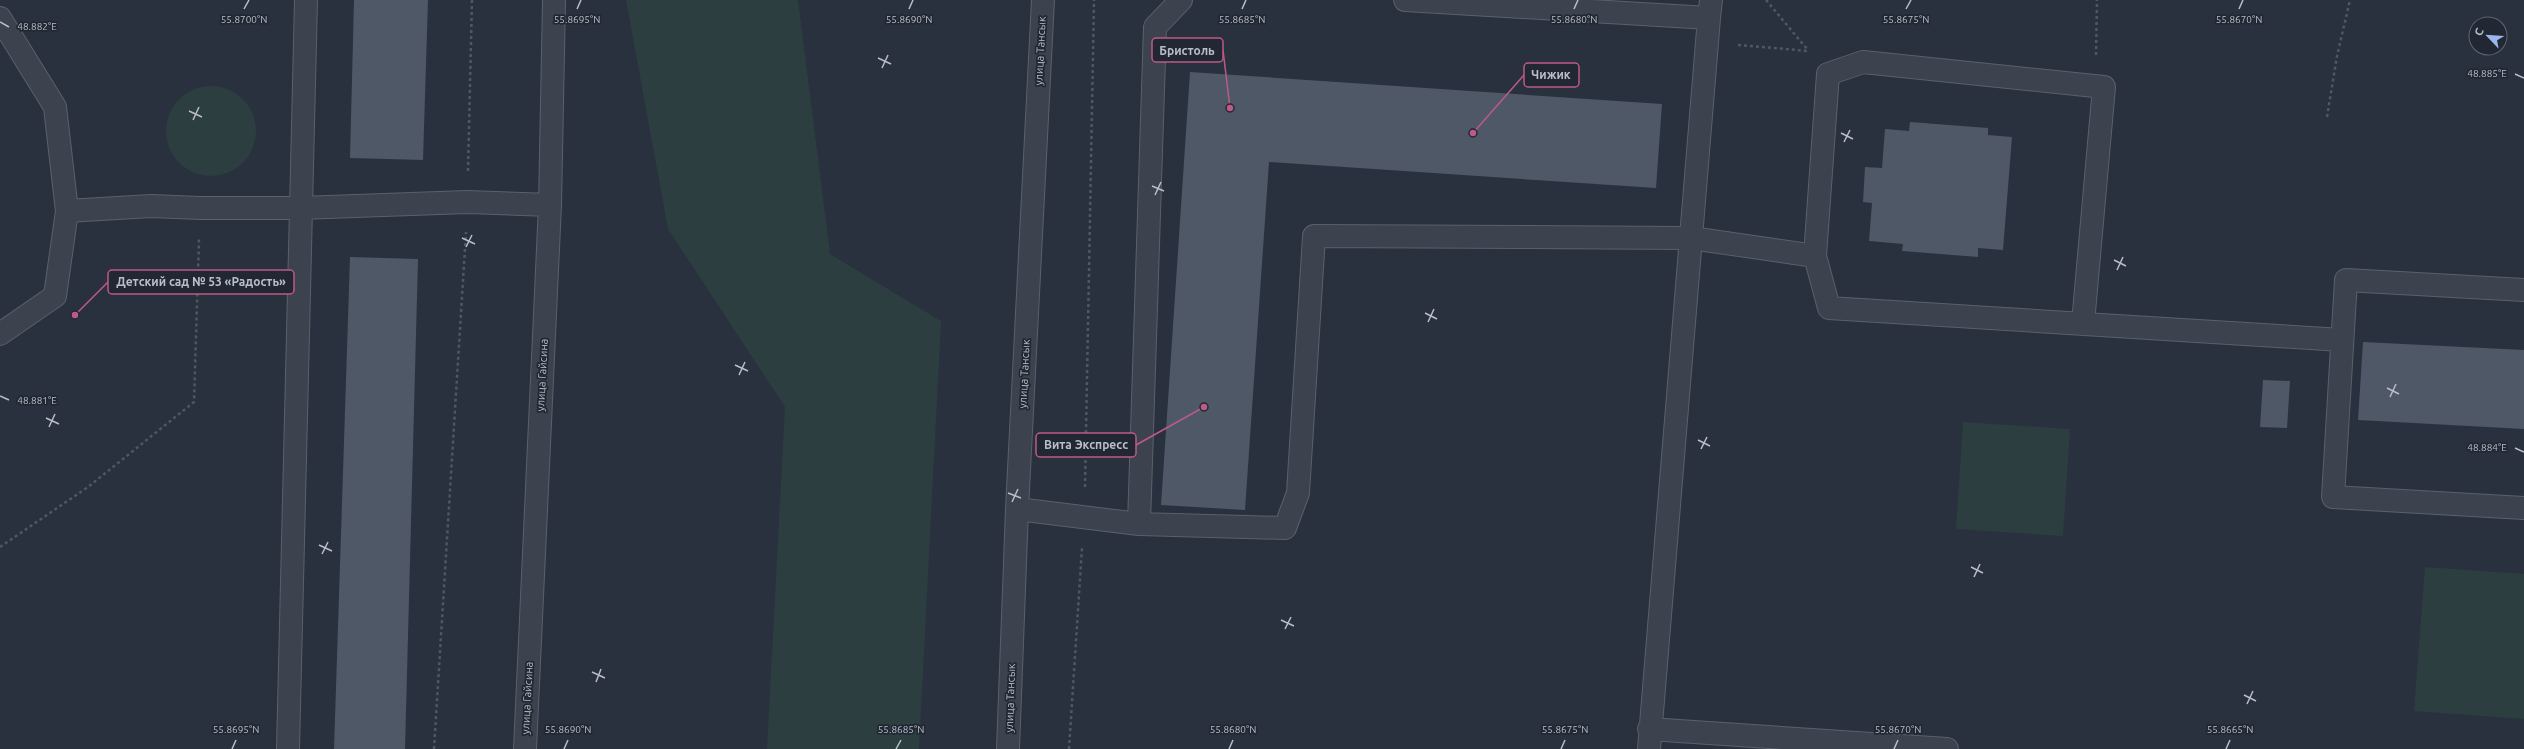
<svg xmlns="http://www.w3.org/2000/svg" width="2524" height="749" font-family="Ubuntu,sans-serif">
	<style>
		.green { fill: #2c3e40 }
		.building { fill: #4f5866 }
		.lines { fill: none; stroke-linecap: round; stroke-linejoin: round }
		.minor-casing { stroke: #5a616b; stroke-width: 24 }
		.path { stroke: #4b5a5e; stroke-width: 2.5; stroke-dasharray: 3 3; stroke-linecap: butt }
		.minor { stroke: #3c434e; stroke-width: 22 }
		.ticks { fill: none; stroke: #b9bec8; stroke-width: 1.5 }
		.labels { text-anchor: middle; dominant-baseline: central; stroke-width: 3.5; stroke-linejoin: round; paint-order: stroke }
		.street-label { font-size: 11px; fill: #b9bec8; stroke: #212833 }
		.ticks-label { font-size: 10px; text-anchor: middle; fill: #b9bec8; stroke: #212833; stroke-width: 3.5; stroke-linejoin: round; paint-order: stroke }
		.leader { fill: none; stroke: #be5a87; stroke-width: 1.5 }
		.callout-dot { fill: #be5a87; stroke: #212833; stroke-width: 1.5 }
		.callout { fill: #212833; stroke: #be5a87; stroke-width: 1.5 }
		.callout-label { font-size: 12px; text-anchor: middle; font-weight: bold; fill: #b9bec8 }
	</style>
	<rect width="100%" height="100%" fill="#29313e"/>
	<path class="green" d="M626,0h172l32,254 111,67 -22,428h-152l18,-342 -117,-178z
		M166 131a45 45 0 1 1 90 0a45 45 0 1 1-90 0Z
		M1963,422l107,7 -7,107 -107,-7z
		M2425,567l99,7v145l-110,-8z"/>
	<path class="building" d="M354,0h74l-5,160 -73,-2z
		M1190,72l472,32 -6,84 -387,-26 -24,348 -84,-5z
		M1910,122l78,6v7l24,2 -9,113 -25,-2v9l-76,-6 1,-7 -34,-3 3,-38 -9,-1 2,-35 17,1 3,-39 24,2z
		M350,257l68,2 -13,490h-71z
		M2363,342l161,8v79l-166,-9z
		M2263,380l27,1 -3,47 -27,-1z"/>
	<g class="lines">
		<g class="minor-casing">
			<path id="minor" d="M1405,0l304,18 -60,731
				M0,18l55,89 12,104 -12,85 -55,38
				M1709,18l2,-18
				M67,211l84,-5 49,2h100l167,-6 83,3
				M1815,256l13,-182 35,-12 241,25 -21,236
				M2524,290l-178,-10 -13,217 191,11
				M1017,509l122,15 146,4 13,-35 16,-257 377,2 124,18 14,52 513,32
				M1139,524l16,-497 26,-27
				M1649,729l298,20
				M288,749l18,-749
				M525,749l25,-544 4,-205
				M1008,749l9,-240 26,-509"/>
		</g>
		<path class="path" d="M1766,0l41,49
			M1738,45l70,6
			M2096,55l1,-55
			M2327,117l10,-61 13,-56
			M468,171l4,-171
			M1085,487l9,-487
			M0,547l88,-60 106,-85 5,-163
			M434,749l32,-517
			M1069,749l13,-201"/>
		<use href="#minor" class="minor"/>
	</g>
	<path class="ticks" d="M244,9l5,-9M577,9l4,-9M909,9l4,-9M1242,9l4,-9M1574,9l4,-9M1906,9l5,-9M2239,9l4,-9M0,22l9,5M878,58l13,6M882,68l6,-13M2515,74l9,4M189,111l13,6M193,120l6,-13M1841,133l12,6M1844,142l6,-12M1152,186l12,5M1155,195l6,-13M462,238l13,6M466,247l6,-12M2114,260l12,6M2117,270l6,-13M1425,313l12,6M1428,322l6,-13M735,365l13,6M739,375l6,-13M2387,388l12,6M0,396l9,4M2390,397l6,-13M46,418l13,6M49,427l6,-13M1698,440l12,6M2515,448l9,4M1701,449l6,-12M1008,493l13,5M1012,502l6,-13M319,545l13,6M322,554l6,-12M1971,567l12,6M1974,577l6,-13M1281,620l13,6M1285,629l6,-12M592,672l13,6M596,682l5,-13M2244,695l12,6M2247,704l6,-13M232,749l4,-9M564,749l4,-9M896,749l5,-9M1229,749l4,-9M1561,749l4,-9M1894,749l4,-9M2226,749l4,-9"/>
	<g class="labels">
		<g class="street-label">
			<text transform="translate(1040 51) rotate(-87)">улица Тансык</text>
			<text transform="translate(1024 374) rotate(-87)">улица Тансык</text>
			<text transform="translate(542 375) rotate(-87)">улица Гайсина</text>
			<text transform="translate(527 698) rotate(-87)">улица Гайсина</text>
			<text transform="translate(1010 698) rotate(-88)">улица Тансык</text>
		</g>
	</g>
	<g class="ticks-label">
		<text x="244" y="23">55.8700°N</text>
		<text x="577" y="23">55.8695°N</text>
		<text x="909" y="23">55.8690°N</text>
		<text x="1242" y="23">55.8685°N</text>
		<text x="1574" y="23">55.8680°N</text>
		<text x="1906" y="23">55.8675°N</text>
		<text x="2239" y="23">55.8670°N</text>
		<text x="37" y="30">48.882°E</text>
		<text x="2487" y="77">48.885°E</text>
		<text x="37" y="404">48.881°E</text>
		<text x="2487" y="451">48.884°E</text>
		<text x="236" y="733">55.8695°N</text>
		<text x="568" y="733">55.8690°N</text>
		<text x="901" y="733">55.8685°N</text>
		<text x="1233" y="733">55.8680°N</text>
		<text x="1565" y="733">55.8675°N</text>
		<text x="1898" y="733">55.8670°N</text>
		<text x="2230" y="733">55.8665°N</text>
	</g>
	<path class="leader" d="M1230 108L1223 50M1473 133L1524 75M75 315L108 282M1204 407L1136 445"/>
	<g class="callout-dot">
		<circle cx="1230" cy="108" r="4"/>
		<circle cx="1473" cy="133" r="4"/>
		<circle cx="75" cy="315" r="4"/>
		<circle cx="1204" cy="407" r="4"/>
	</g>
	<g class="callout">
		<rect x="1152" y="38" width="71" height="24" rx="4"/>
		<rect x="1524" y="63" width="55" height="24" rx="4"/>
		<rect x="108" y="270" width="186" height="24" rx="4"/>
		<rect x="1036" y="433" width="100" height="24" rx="4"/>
	</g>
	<g class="callout-label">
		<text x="1187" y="55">Бристоль</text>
		<text x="1551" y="79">Чижик</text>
		<text x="201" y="286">Детский сад № 53 «Радость»</text>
		<text x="1086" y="449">Вита Экспресс</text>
	</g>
	<g transform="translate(2488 36) rotate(295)"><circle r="19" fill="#212833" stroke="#5e646f"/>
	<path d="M0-3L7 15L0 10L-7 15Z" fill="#9ab6ec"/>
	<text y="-6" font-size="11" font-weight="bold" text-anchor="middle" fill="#b9bec8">С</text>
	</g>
</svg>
